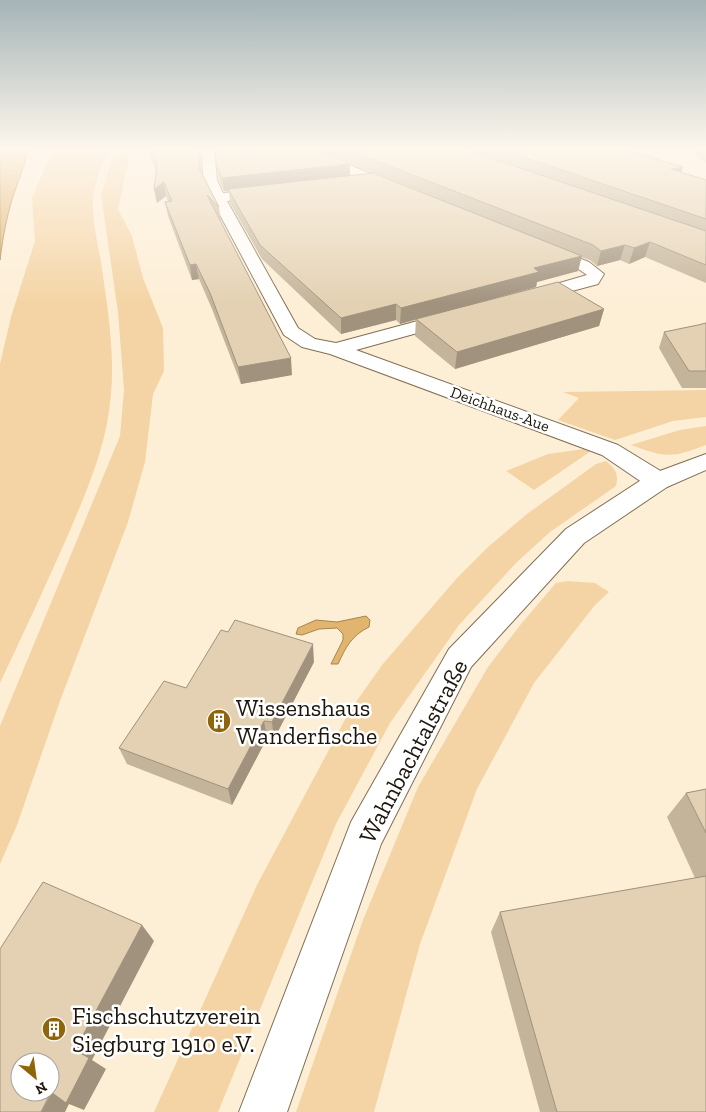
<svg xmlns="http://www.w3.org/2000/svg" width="706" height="1112" font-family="'Zilla Slab',serif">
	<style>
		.green { fill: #f4d4a4 }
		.water { fill: #e1b56d; stroke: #a68550 }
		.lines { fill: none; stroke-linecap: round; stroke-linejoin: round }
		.street-casing { stroke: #806f54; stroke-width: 2 }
		.secondary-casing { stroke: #806f54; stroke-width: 2 }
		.street { fill: #fff; fill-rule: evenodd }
		.secondary { fill: #fff; fill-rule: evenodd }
		.wall { fill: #c4b49a; fill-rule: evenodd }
		.shaded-wall { fill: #a0927d }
		.building { fill: #e4d1b3; stroke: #a0927d; fill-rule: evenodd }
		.labels { text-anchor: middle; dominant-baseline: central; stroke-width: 5; stroke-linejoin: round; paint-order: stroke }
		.far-street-label { font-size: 16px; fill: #1d160c; stroke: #fff }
		.near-poi-label { font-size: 24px; fill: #1d160c; stroke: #fff; text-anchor: start }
		.near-street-label { font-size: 24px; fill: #1d160c; stroke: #fff }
	</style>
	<rect width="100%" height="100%" fill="#fdeed6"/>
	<path class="green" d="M54,148h56c-8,15 -15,33 -17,50 -1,21 4,43 8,64 6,42 14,89 10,132 -4,51 -23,94 -43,141 -22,50 -45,99 -68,148v-319l11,-47 24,-76 -3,-43z
		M120,148h11l-13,61 14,27 11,42 20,50 1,43 -11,23 -8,68 -17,60 -68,179 -43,124 -17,39v-138l120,-290 4,-46 -6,-78 -17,-117 11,-36z
		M706,390v27l-33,4 -58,19 -57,-20 21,-22 -16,-6z
		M706,426v19c-34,13 -40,13 -75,0l49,-15z
		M584,449l7,2 -57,39 -28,-19 42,-17z
		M606,461c9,8 13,12 10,25l-66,46 -33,30 -58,63 -69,98 -54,101 -118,288h-64l103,-227 92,-173 33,-47 75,-87 31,-31 39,-33 69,-50z
		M568,581l27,2 14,9 -14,13 -61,78 -57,106 -57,155 -46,168h-78l67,-192 55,-133 70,-120 33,-43 35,-41z"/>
	<path class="water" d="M0,148h28c-2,14 -6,23 -11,37 -9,24 -14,50 -17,75z
		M366,616l4,4 -1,7c-18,9 -23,20 -31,37h-7l12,-24v-6l-6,-6 -18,1 -17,6 -6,-1 2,-6 18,-8 21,2z"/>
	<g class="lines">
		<g class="street-casing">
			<path id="street" d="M202,148h12l3,32 6,13 44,-4 7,4 -7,4 -40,4 71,127 17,11 21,4 115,-31 6,2 3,4 -3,4 -101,28 262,95 49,30 3,6 -3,6 -9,2 -9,-2 -47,-32 -272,-101 -28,-7 -18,-12 -73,-137 -8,-18z
				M291,148h16l72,29 2,3 -2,3h-10z
				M545,245l44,17 15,12 -6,10 -67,18 -6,-1 -3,-4 3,-4 62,-18 -10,-7 -38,-15 -2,-3 2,-3z"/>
		</g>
		<g class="secondary-casing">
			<path id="secondary" d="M706,454v16l-39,17 -83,56 -113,124 -90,177 -94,268h-48l112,-290 98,-173 117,-120 83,-54z"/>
		</g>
		<use href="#street" class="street"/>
		<use href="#secondary" class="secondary"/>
	</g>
	<path class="wall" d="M147,148h53l1,23 18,36 2,14 -2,-2 73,156 -51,9 -29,-75 -13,-30 -7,1 -24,-64 -3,-14 3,-1 -2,-5 -9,7 -3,-14 2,-18z
		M215,148h193l4,1 51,-1h158l60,24 25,8v103l-61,-26 -16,7 -9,-4 -23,6 -7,-6 -9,-3 -3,14 -41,11 -1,5 -84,23 152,-1 -5,17 -144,43 -40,-33 1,-17 -16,5 -4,-4 -55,14 -79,-75 -32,-56 -1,-13 -5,1 -5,-11zM341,160l80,32 -71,-17v-11z
		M688,148h18v15z
		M706,323v65h-24l-23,-40 5,-16 34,-7z
		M314,662l-40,77 -7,-1 -35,67 -105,-41 -8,-16 67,-60z
		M706,789v323h-166l-49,-180 9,-20 195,-34 -28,-61 19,-24z"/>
	<path class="shaded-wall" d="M199,148h1l1,33 -2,-13z
		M350,164v13l-126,14 -2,-13z
		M683,167l-4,13 -8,-11z
		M164,182l2,14 -9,7 -3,-14z
		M650,242l-5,15 -16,7 5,-16z
		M625,245l-5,15 -23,6 4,-15z
		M582,256l-4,15 -41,11 -1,5 -136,37 1,-16 133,-40z
		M196,264l3,15 -7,1 -2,-15z
		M396,304v16l-55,14v-16z
		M604,309l-5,17 -144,43 2,-17z
		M291,358l1,17 -51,9 -3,-17z
		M313,644l1,18 -40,77 -2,-17z
		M264,721l3,17 -35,67 -4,-16z
		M142,925l12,16 -62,119 14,9 -22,41 -15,-6 -4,8h-24z"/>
	<path class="building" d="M149,148h50v20l20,39 -12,-12 84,163 -53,9 -28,-74 -14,-29 -6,1 -25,-63 7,-1 -8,-19 -10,7 3,-24z
		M215,148h100l35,16 -128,14 -5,-12z
		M343,148h65l4,1 5,-1h44l245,83v34l-56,-23 -16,6 -9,-3 -24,6 -8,-6z
		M497,148h124l62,19 -12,2 35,11v39z
		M373,173l209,83 -48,12 5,4 -138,36 -5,-4 -55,14 -81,-73 -32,-56z
		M558,282l46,27 -147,43 -41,-33z
		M706,323v48h-17l-25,-39 34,-7z
		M235,620l78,24 -41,78 -8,-1 -36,68 -109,-41 45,-67 22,7 35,-58 7,2z
		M706,789v44l-20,-40z
		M706,876v236h-149l-57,-200z
		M43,882l99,43 -67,125 14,8 -23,45 -15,-11 -10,20h-41v-163zM20,1062h30v30h-30z"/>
	<linearGradient id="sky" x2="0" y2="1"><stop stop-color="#a5b4b7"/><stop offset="0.49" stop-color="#fef7ed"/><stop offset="1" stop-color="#fef7ed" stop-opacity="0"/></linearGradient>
	<rect width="706" height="304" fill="url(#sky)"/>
	<defs>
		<g id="building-disc" transform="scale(1.25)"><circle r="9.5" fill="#8f640a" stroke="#fff"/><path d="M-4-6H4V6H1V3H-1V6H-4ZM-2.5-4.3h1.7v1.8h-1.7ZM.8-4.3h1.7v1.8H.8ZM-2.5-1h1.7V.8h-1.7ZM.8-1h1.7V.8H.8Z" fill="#fff"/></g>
	</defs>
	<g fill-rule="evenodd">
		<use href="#building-disc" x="219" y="721"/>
		<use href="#building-disc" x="54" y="1029"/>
	</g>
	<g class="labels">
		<g class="far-street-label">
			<text transform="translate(500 409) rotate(20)">Deichhaus-Aue</text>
		</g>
		<g class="near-poi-label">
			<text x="236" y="707">Wissenshaus<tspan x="236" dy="28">Wanderfische</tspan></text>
			<text x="72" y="1015">Fischschutzverein<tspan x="72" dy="28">Siegburg 1910 e.V.</tspan></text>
		</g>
		<g class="near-street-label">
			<text transform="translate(413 751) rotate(-62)">Wahnbachtalstraße</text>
		</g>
	</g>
	<g transform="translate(35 1077) rotate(151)"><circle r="24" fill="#ffffff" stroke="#a5a29e"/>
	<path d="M0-4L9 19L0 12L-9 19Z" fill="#8f640a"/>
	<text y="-8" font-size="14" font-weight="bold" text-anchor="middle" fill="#1d160c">N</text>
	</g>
</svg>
